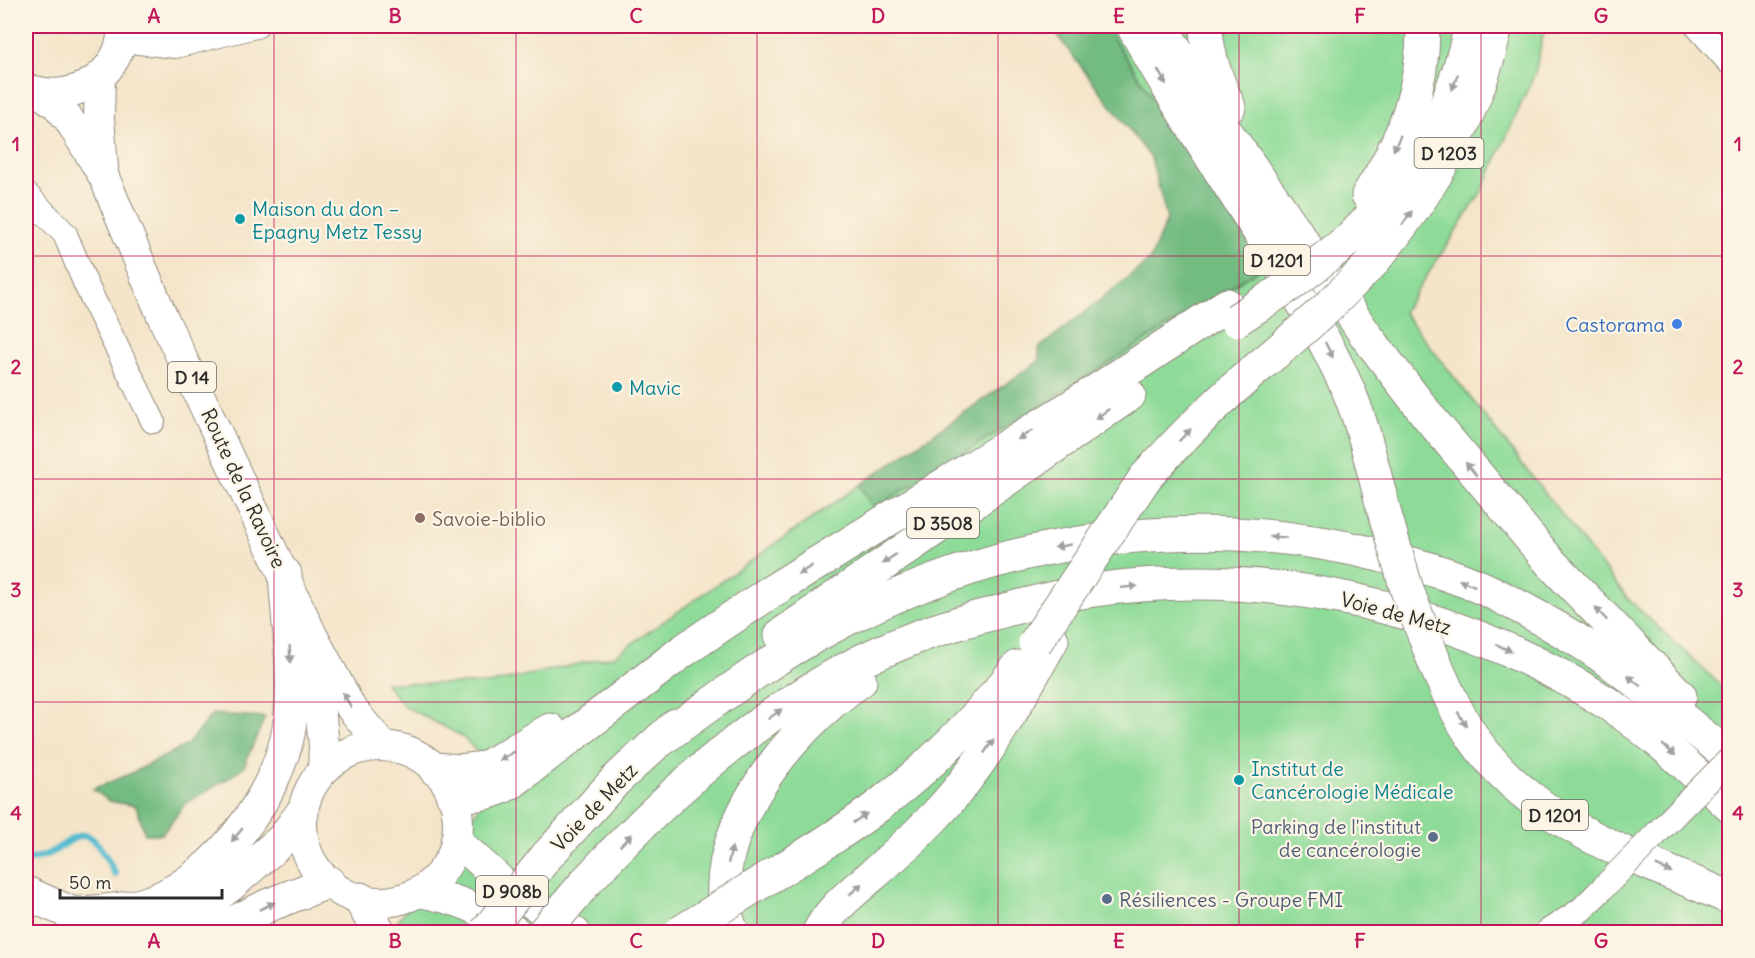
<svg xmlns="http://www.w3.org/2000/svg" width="1755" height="958" font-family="Delius,sans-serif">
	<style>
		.green { fill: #8edb99; stroke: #5c8362; stroke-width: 1.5 }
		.forest { fill: #72bb81; stroke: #4e7356; stroke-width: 1.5 }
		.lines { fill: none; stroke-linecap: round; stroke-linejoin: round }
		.stream { stroke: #52bbcf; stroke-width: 7 }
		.minor-casing { stroke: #90887a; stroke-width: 26 }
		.major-casing { stroke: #90887a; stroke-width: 32 }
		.highway-casing { stroke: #90887a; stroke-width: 35 }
		.minor { stroke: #fff; stroke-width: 24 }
		.major { stroke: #fff; stroke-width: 30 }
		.highway { stroke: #fff; stroke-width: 33 }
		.minor-bridge-casing { stroke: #90887a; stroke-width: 26; stroke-linecap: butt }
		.highway-bridge-casing { stroke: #90887a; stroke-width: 35; stroke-linecap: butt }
		.minor-bridge { stroke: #fff; stroke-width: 24 }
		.highway-bridge { stroke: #fff; stroke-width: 33 }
		.oneway { fill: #a0a0a0 }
		.grid { fill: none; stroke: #c2185b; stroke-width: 1.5; stroke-opacity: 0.55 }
		.culture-dot { fill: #0f9aa8; stroke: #fcf5e5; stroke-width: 2 }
		.shop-dot { fill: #3f7fe0; stroke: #fcf5e5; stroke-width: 2 }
		.education-dot { fill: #8d6e63; stroke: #fcf5e5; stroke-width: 2 }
		.service-dot { fill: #5c6f8a; stroke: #fcf5e5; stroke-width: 2 }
		.labels { text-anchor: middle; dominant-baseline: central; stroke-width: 4.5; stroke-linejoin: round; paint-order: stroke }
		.shield { fill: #fcf5e5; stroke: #6a6863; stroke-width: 1.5 }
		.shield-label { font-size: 18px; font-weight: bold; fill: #2b2b2b }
		.culture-label { font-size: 20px; fill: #0d838f; stroke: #fcf5e5; text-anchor: start }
		.shop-label { font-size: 20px; fill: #366cbe; stroke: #fcf5e5; text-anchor: end }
		.street-label { font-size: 20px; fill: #2b2b2b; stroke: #fcf5e5 }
		.education-label { font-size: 20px; fill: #785e54; stroke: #fcf5e5; text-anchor: start }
		.service-label { font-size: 20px; fill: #4e5e75; stroke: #fcf5e5; text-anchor: end }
		.neatline { fill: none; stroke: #c2185b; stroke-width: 2 }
		.grid-label { font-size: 20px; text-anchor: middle; font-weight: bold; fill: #c2185b }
	</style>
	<rect width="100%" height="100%" fill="#fcf5e5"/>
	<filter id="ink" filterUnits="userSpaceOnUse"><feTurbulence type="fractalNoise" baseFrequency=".0167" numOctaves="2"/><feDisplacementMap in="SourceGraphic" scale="12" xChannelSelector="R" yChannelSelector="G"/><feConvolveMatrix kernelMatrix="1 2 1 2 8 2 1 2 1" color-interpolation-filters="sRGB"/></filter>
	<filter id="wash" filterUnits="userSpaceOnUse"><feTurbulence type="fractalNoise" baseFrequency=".008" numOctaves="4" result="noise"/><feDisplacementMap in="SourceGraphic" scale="24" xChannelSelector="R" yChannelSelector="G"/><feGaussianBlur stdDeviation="1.35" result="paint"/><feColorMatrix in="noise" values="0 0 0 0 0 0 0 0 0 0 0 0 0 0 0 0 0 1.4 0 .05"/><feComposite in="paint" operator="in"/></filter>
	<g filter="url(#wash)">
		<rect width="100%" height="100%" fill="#f4e4c9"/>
		<path class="green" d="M1105,26h440l-10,47 -54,120 -78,119 225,287 101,94v239h-1339l112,-157 -42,-40 -56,-29 -19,-23 103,1 126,-28 246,-171 13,24 392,-243z"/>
		<path class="forest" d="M1050,26h55l160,240 -392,243 -13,-24 179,-124v-13l111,-88 17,-41 -16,-61z
			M212,714l53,3 -21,49 -15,12 -43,25 -24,31h-17l-9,-28 -27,-5 -16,-12 39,-16 55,-28z"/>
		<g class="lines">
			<path class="stream" d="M26,860c49,-4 53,-61 89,14"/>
		</g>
	</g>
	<g filter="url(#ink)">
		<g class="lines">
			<g class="minor-casing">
				<path id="minor" d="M1697,26l33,37
					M121,40l54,6 81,-20
					M26,194l39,40 21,51 67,136
					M1656,834l28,-29
					M1547,932l34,-22 19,-19"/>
			</g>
			<g class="major-casing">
				<path id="major" d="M100,77l-1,41 4,50
					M34,91c44,12 88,-18 89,-65
					M40,93l16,11 12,14 36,59 59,141 149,317 39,73 32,38
					M314,654l10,91 -1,26
					M302 824a78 78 0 1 1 156 0a78 78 0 1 1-156 0Z
					M456,840l54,49 65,43
					M418,892c42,7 62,17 98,40"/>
			</g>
			<g class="highway-casing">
				<path id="highway" d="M1133,26c38,69 81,135 123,201 33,52 65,103 90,158 18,40 27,85 38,126
					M1161,26l61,100 53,75 90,133 63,82 123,147 129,133
					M1206,26c1,30 11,54 23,81
					M1368,195c34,-51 56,-108 55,-169
					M1352,237c19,-20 39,-41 55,-63 33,-44 52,-96 64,-148
					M1371,264c59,-70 106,-148 125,-238
					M1145,478c41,-47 86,-89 134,-128
					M781,635l348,-240
					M1436,666c11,25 22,50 38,73 59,86 165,119 256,159
					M661,740c54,-39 108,-80 167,-111 169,-92 365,-120 551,-74 38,10 77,20 112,37 41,21 81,43 118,69 41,30 80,64 121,96
					M435,769l25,2 25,-3 65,-38
					M452,794c24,2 39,0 60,-12l171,-131 86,-58 324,-200 134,-88
					M546,857l70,-77 60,-55
					M586,882c75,-82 162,-160 260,-213 48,-26 100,-44 153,-57 29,-8 58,-16 88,-21 181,-27 370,16 523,114 44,29 82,65 120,101
					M758,884c41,-25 82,-49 120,-78 53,-40 99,-87 140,-139
					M26,893l70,31 29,4 34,-4 40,-16 30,-22 54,-47 19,-26
					M360,899l19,33
					M73,914c27,-3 54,-3 80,-13 65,-25 124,-105 136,-172 8,-51 -1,-104 -4,-155
					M215,932l54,-27 59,-23
					M732,932c-37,-89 58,-204 128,-251
					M819,932c11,-22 30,-37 49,-53 23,-20 46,-41 67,-63 49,-51 83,-115 117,-176"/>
			</g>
			<use href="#minor" class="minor"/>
			<use href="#major" class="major"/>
			<use href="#highway" class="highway"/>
			<g class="minor-bridge-casing">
				<path id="minor-bridge" d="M1684,805l46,-46
					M1600,891l56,-57"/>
			</g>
			<g class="highway-bridge-casing">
				<path id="highway-bridge" d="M1236,320l57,-37 59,-46
					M1279,350l47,-41 45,-45
					M1384,511l23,79 29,76
					M1035,643l110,-165
					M486,932l60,-75
					M544,932l42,-50
					M681,932l77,-48"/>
			</g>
			<use href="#minor-bridge" class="minor-bridge"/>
			<use href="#highway-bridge" class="highway-bridge"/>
		</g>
		<defs><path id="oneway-solid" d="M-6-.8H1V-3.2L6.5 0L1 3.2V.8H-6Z" transform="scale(1.5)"/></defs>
		<g class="oneway">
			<use href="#oneway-solid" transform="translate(1162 77) rotate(60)"/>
			<use href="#oneway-solid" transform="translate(1455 82) rotate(110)"/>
			<use href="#oneway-solid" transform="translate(1397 143) rotate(115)"/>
			<use href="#oneway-solid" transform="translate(1407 218) rotate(-55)"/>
			<use href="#oneway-solid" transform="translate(1329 350) rotate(63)"/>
			<use href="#oneway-solid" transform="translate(1102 414) rotate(145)"/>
			<use href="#oneway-solid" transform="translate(1025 435) rotate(148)"/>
			<use href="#oneway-solid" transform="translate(1185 435) rotate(-45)"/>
			<use href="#oneway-solid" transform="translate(1471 469) rotate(-130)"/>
			<use href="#oneway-solid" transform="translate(1278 537) rotate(-177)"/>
			<use href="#oneway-solid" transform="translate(1063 546) rotate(169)"/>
			<use href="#oneway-solid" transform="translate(889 559) rotate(146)"/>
			<use href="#oneway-solid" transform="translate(805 570) rotate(149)"/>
			<use href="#oneway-solid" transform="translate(1467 583) rotate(-159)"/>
			<use href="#oneway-solid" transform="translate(1129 587) rotate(-6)"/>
			<use href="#oneway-solid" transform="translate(1601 614) rotate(-134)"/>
			<use href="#oneway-solid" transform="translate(1504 648) rotate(25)"/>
			<use href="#oneway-solid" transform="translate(290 654) rotate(87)"/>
			<use href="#oneway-solid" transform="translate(1634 681) rotate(-141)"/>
			<use href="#oneway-solid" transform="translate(347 700) rotate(-120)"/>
			<use href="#oneway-solid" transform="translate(775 714) rotate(-36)"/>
			<use href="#oneway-solid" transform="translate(1462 719) rotate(59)"/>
			<use href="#oneway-solid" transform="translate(989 746) rotate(-56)"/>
			<use href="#oneway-solid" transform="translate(1669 750) rotate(40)"/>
			<use href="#oneway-solid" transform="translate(507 756) rotate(149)"/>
			<use href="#oneway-solid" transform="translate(860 818) rotate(-34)"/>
			<use href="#oneway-solid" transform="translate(237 835) rotate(130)"/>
			<use href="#oneway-solid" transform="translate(626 840) rotate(-45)"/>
			<use href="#oneway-solid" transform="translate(730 855) rotate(-77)"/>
			<use href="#oneway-solid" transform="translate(1664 869) rotate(24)"/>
			<use href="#oneway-solid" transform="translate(856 889) rotate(-40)"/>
			<use href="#oneway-solid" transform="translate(267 906) rotate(-25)"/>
		</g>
	</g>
	<path class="grid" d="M274,26v906M516,26v906M757,26v906M998,26v906M1239,26v906M1481,26v906M26,256h1704M26,479h1704M26,702h1704"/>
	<g class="culture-dot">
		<circle cx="240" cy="219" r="6"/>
		<circle cx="617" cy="387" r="6"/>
		<circle cx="1239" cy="780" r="6"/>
	</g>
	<circle class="shop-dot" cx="1677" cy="324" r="6"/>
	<circle class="education-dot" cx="420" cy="518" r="6"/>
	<g class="service-dot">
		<circle cx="1433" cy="837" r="6"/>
		<circle cx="1107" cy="899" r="6"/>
	</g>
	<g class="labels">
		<g class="shield">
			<rect x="1414.5" y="138" width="69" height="30" rx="4.5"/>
			<rect x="1244" y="245" width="66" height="30" rx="4.5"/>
			<rect x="168" y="362" width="48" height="30" rx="4.5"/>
			<rect x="907" y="508" width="72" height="30" rx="4.5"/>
			<rect x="1522" y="800" width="66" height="30" rx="4.5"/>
			<rect x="476" y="876" width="72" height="30" rx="4.5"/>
		</g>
		<g class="shield-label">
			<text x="1449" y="153">D 1203</text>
			<text x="1277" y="260">D 1201</text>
			<text x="192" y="377">D 14</text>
			<text x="943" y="523">D 3508</text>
			<text x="1555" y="815">D 1201</text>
			<text x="512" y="891">D 908b</text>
		</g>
		<g class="culture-label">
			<text x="252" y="208">Maison du don –<tspan x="252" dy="23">Epagny Metz Tessy</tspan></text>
			<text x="629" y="387">Mavic</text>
			<text x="1251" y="768">Institut de<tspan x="1251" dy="23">Cancérologie Médicale</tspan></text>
		</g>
		<g class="shop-label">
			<text x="1665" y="324">Castorama</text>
		</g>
		<g class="street-label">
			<text transform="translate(244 488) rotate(65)">Route de la Ravoire</text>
			<text transform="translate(1396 613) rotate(15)">Voie de Metz</text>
			<text transform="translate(594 807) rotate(-46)">Voie de Metz</text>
		</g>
		<g class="education-label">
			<text x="432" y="518">Savoie-biblio</text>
		</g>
		<g class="service-label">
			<text x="1421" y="826">Parking de l'institut<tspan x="1421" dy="23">de cancérologie</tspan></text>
			<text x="1119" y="899" text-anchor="start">Résiliences - Groupe FMI</text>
		</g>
	</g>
	<rect width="1755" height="958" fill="none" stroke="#fcf5e5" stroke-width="66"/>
	<path d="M60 889v9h162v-9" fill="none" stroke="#2b2b2b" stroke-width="3"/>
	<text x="69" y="889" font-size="18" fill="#2b2b2b" stroke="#fcf5e5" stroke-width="4.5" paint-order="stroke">50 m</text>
	<rect x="33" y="33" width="1689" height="892" class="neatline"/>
	<g class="grid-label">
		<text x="154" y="23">A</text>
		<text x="395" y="23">B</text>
		<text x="636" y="23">C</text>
		<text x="878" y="23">D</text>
		<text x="1119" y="23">E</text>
		<text x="1360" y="23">F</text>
		<text x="1601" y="23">G</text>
		<text x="16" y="151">1</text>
		<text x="1738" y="151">1</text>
		<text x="16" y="374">2</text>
		<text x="1738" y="374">2</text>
		<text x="16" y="597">3</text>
		<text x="1738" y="597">3</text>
		<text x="16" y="820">4</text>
		<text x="1738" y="820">4</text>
		<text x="154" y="948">A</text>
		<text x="395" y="948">B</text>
		<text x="636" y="948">C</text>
		<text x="878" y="948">D</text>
		<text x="1119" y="948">E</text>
		<text x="1360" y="948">F</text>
		<text x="1601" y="948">G</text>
	</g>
</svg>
